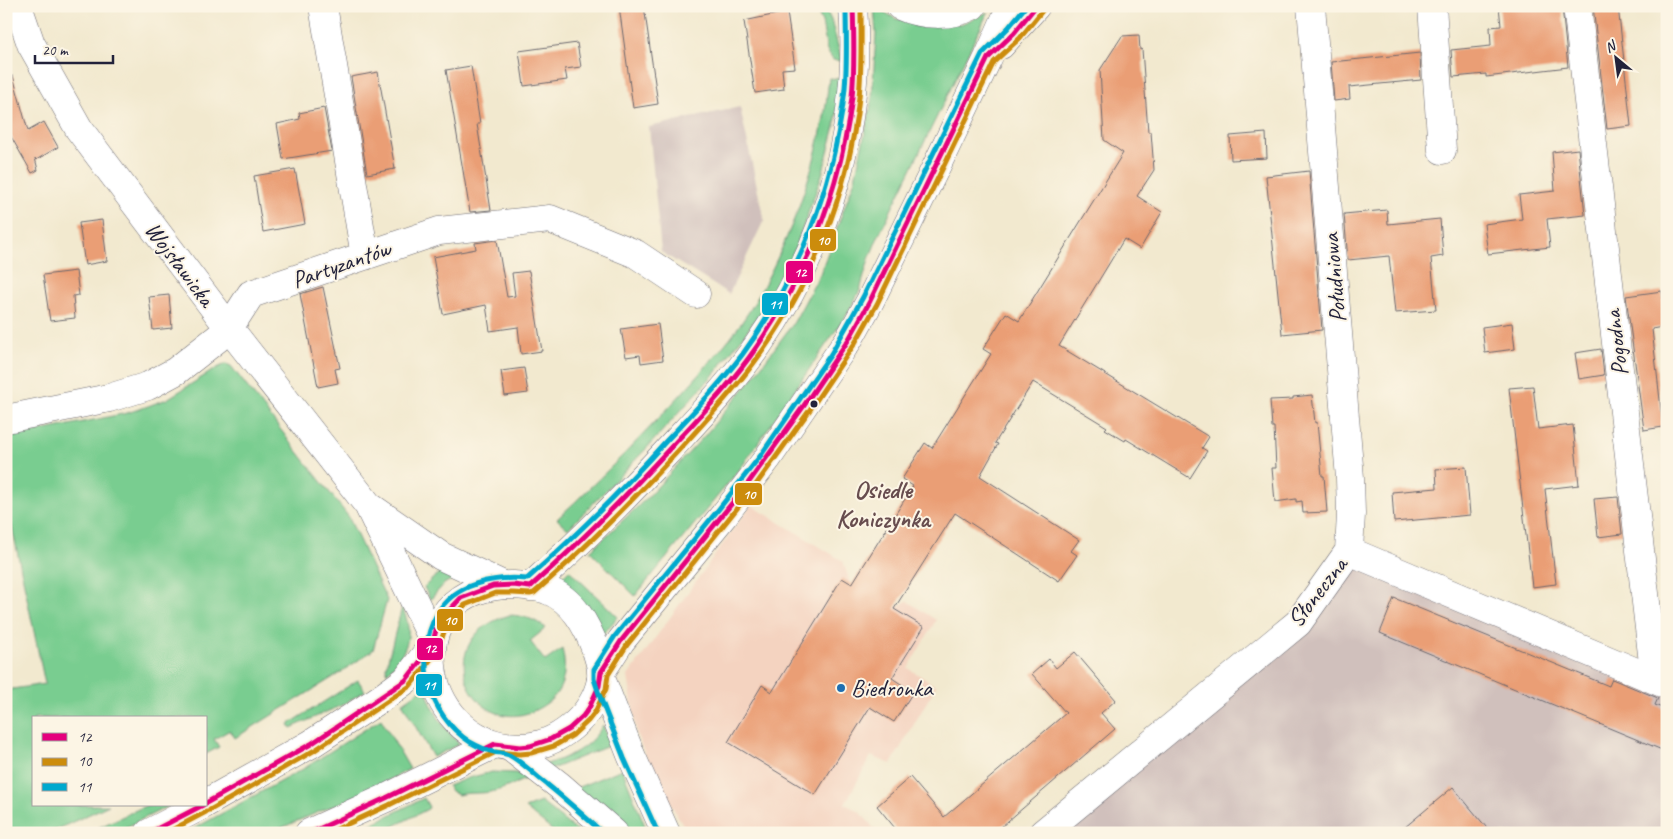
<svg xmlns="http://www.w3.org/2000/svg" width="1673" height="839" font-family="Caveat,sans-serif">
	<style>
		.built { fill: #f4d3c0 }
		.industrial { fill: #d0c0bc }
		.green { fill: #79cd90; stroke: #4e7866 }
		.building { fill: #ea9e74 }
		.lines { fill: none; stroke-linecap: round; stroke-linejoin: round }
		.minor-casing { stroke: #6b686f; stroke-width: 29 }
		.major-casing { stroke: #6b686f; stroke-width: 29 }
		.minor { stroke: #fff; stroke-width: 28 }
		.major { stroke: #fff; stroke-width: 28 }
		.bus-1-casing { stroke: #fcf5e5; stroke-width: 9 }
		.bus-2-casing { stroke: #fcf5e5; stroke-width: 9 }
		.bus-3-casing { stroke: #fcf5e5; stroke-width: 9 }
		.bus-1 { stroke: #e5007d; stroke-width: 5 }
		.bus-2 { stroke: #cc8c0c; stroke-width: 5 }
		.bus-3 { stroke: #00a9ce; stroke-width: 5 }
		.bus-dot { fill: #22223b; stroke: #fcf5e5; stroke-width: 2 }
		.poi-dot { fill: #1f6fb2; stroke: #fcf5e5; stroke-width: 2 }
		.labels { text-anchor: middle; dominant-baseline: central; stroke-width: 4; stroke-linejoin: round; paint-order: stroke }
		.street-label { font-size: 24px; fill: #22223b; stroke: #fcf5e5 }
		.poi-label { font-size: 24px; fill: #22223b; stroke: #fcf5e5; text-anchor: start }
		.neighbourhood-label { font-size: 25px; font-weight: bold; fill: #684d4f; stroke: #fcf5e5 }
		.line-badge { stroke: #fcf5e5; stroke-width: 2 }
		.badge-label { font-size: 14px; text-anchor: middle; font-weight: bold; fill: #fff }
	</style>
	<rect width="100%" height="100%" fill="#fcf5e5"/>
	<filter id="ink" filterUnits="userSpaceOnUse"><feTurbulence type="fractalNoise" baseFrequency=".02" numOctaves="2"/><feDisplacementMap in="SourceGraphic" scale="10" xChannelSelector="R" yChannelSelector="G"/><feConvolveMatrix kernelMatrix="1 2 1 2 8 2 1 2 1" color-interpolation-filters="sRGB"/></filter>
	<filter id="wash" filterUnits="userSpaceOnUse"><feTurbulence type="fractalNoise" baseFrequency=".0096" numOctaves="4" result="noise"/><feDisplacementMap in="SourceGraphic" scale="20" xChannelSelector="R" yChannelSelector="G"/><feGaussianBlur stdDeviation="1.12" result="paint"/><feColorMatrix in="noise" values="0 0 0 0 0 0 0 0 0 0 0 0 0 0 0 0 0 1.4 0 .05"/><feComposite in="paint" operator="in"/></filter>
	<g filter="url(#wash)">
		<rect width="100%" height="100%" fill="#f2e9cf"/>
		<path class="built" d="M751,505l92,56 10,32 33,20 21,-12 29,19 -28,48 28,18 -45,78 -20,-8 -26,48 15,8 18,21h-190l-34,-57 -17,-41 -9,-59z"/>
		<path class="industrial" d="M740,107l24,113 -35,74 -68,-42 -12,-125z
			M1350,551l317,135v147h-623l217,-178z"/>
		<path class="green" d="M815,6h9l7,14 11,41 -9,-1 -6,-9 -5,-29z
			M874,6l22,13 65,5 27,-12 -110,225 -9,22 -9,31 -12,23 -108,156 -105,127 -45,-45 59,-55 57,-62 46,-55 42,-57 26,-48 35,-95 17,-79 4,-66z
			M829,78l12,1 -6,47 -13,49 -27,74 -29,57 -51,67 -70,77 -77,79 -11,-10c47,-44 93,-90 136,-138 22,-25 46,-51 63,-81 30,-54 53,-113 66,-173 4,-16 5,-33 7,-49z
			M226,364l5,2 117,150 39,84 -14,50 -33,23 -105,65 -5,-8 -16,9 5,8 -13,7v-36h-172v87h75l-60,28h-43v-143l39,-6 -39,-186v-60l121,-25 21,-7 19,-7 50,-31z
			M445,567l11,10 -12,7 -14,16 -6,-13z
			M569,570l49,47 -18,20 -28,-46 -13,-11z
			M402,607c13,28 5,45 -15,66l-1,-6z
			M510,615c15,1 24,4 36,13l-16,13 15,20 17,-12c5,20 3,41 -15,54 -68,50 -127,-63 -37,-88z
			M358,680l7,11 -23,14 -51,23 -2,-4z
			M425,687c7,23 17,39 34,57l-26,13 -31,-54z
			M381,719l29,50 -44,23 -97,41h-83l117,-64z
			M603,725l8,20 -62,25 -6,-5c25,-7 47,-17 60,-40z
			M622,769l26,64h-18l-56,-44z
			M492,772l24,1 12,5c-12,5 -25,12 -38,14 -11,2 -21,0 -32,3l-7,-4 -3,-5 20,-8z
			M424,798l5,9 -1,2 -48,24h-27z
			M541,802l38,31h-24l-30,-25z
			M147,805h24l-57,28h-27z"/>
		<g id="blocks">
			<path class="building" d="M619,6h25l14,98 -25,4z
				M1499,6h63l6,61 -82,10v-3l-33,3 -2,-27 40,-4 -1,-19 11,-1z
				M1593,6h25l13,120 -24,3z
				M787,12l8,56 -13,1 2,20 -29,4 -11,-72z
				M1139,35l1,15 2,-1 6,83h3l3,38 -17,26 25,16 -22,37 -16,-10 -65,107 150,91 -7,11 5,3 -17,27 -64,-39 -1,2 -20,-12 2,-2 -74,-45 -38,61 3,1 -18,32 99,64 -8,11 6,4 -18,26 -104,-68 -61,96 30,18 -32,51 21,14 -19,30 -24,-15 -55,88 -87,-53 34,-57 10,7 70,-114 10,6 61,-98 -11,-7 23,-36 7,5 59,-94 -8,-5 23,-36 13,8 104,-168 -19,-13 -4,-70 22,-34z
				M577,43l4,24 -16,2 2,11 -43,6 -5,-35z
				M1420,53l1,27 -72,7 1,12 -16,2 -3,-39z
				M471,66l9,58h-3l14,86 -21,2 -24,-142z
				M378,72l17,97 -28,5 -16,-97z
				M13,76l15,55 16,-9 14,25 -22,13 -1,-2 3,12 -6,3 -26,-45v-51z
				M324,108l8,43 -49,8 -6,-35 23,-5 -1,-6z
				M1266,133l1,25 -36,2 -1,-24z
				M1578,149l7,66 -38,4 3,28 -62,7 -4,-30 38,-5 -3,-24 36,-4 -3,-39z
				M295,169l10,55 -42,8 -9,-56z
				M1309,171l13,159 -40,4 -16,-158z
				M1387,210l1,14 52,-5 3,37 -12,2 5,52 -41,3 -6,-57 -41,4 -4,-46z
				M102,220l5,41 -22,4 -6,-42z
				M497,240l10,57 8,-1 -3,-23 17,-2 13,80 -21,3 -3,-27 -28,4 -4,-26 -43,9 -10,-57 43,-8 -1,-6z
				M76,271l3,24 -6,1 2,22 -25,3 -7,-46z
				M323,287l17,81 -5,1 3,14 -20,4 -18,-93z
				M1662,291l5,35 -15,3 11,98 -19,3 -18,-134z
				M169,295l3,33 -19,2 -4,-33z
				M1512,323l3,26 -30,4 -3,-26z
				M658,324l5,36 -22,3 -1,-8 -14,2 -5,-28z
				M1601,349l3,26 -25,4 -4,-26z
				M524,368l4,25 -23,3 -4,-25z
				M1533,386l5,43 35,-4 6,60 -34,4 11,95 -24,3 -23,-199z
				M1312,395l3,28 2,-1 5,54h2l3,36 -24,1 -1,-12 -6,1v-3l-21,3 -3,-34h4l-2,-41h-2l-2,-27 23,-1v-2z
				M1466,467l4,48 -76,7 -2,-30 45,-4 -1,-19z
				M1618,497l4,37 -24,3 -4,-38z
				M1394,598l215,88 3,-7 46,19 -3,7 12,5v42l-287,-119z
				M1075,652l41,48 -15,13 14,16 -121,104h-95l-22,-27 33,-29 34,40 122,-104 -34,-39 17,-15 7,9z
				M1453,787l38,46h-93z"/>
		</g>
	</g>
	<g filter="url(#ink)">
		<use href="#blocks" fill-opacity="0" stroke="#6b686f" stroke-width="1"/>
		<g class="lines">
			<g class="minor-casing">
				<path id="minor" d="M18,6l13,38 48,85 150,199 139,177 65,135
					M323,6l42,250
					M1311,6l39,472 1,36 -2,37
					M1432,6l10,144
					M1577,6l78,674
					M6,419l103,-21 39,-12 28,-15 42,-33 11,-10 22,-34 188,-63 111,-12 86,35 60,40
					M369,506l72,50 62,29
					M601,678l30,77 35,78
					M510,747l50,39 54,47
					M1043,833l255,-210 51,-72 318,134"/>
			</g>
			<g class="major-casing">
				<path id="major" d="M900,6c22,10 51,11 72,0
					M1001,45l35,-39
					M513,585c11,1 24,1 34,5 27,10 40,36 49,60 3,10 7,20 5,30 -7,36 -45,68 -83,67 -103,-2 -125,-163 -5,-162z
					M530,587c48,-42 91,-86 135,-133 32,-35 66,-70 93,-109 69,-99 104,-218 95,-339
					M601,672l20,-31 103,-126 43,-56 82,-120 21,-38 67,-136 51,-107 23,-52
					M206,803l105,-59 69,-45 26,-19 26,-34
					M149,833l54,-28
					M309,833l77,-35 109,-54"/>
			</g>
			<use href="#minor" class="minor"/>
			<use href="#major" class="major"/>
			<g class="bus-1-casing">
				<path id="bus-1" d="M206,803l105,-59 95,-64 26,-34 4,-16 5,-11 20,-21 32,-12 20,-1 17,2c50,-44 97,-92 142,-141 30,-32 61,-64 86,-101 50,-74 83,-159 94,-248 3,-30 2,-61 1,-91
					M149,833l54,-28
					M310,833l76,-35 109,-54 25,3 10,-1 21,-7 18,-10 14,-13 6,-8 10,-22 2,-14 20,-31 128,-159 54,-75 46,-68 21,-38 118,-243 26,-25 22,-27"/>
			</g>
			<g class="bus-2-casing">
				<path id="bus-2" d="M210,810l105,-60 95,-64 28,-36 9,-27 18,-18 30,-12h18l17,1 4,-1c51,-44 98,-92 143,-141 26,-28 53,-57 76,-88 58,-77 96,-171 106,-267 3,-30 2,-61 2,-91
					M166,833l40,-21
					M328,833l61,-28 107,-53 24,2 11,-1 23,-7 19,-11 15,-14 7,-9 11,-23 2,-14 19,-30 128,-159 54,-75 46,-68 22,-39 117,-242 26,-24 22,-27"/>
			</g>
			<g class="bus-3-casing">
				<path id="bus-3" d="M603,833c-21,-19 -42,-38 -64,-55 -9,-8 -19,-17 -30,-23 -5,-2 -10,-2 -15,-3 -9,-2 -17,-6 -24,-10 -42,-27 -57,-85 -33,-128 17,-31 58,-38 90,-35 49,-43 96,-90 140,-139 26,-27 52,-55 75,-85 56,-76 90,-165 102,-258 4,-30 2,-61 2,-91
					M658,833l-34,-75 -24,-61 -6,-18v-10l21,-33 103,-126 43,-55 70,-101 32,-57 119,-243 26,-26 18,-22"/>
			</g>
			<use href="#bus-1" class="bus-1"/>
			<use href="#bus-2" class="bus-2"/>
			<use href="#bus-3" class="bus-3"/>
		</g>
	</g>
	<circle class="bus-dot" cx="814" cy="404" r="4.5"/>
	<circle class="poi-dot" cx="841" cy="688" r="5"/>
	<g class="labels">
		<g class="street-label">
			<text transform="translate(180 264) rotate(53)">Wojsławicka</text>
			<text transform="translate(341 264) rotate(-19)">Partyzantów</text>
			<text transform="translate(1334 278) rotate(-95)">Południowa</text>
			<text transform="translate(1616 343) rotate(-97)">Pogodna</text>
			<text transform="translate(1317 592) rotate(-52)">Słoneczna</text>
		</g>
		<g class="poi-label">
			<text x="851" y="688">Biedronka</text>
		</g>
		<g class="neighbourhood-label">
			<text x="883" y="490">Osiedle<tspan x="883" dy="29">Koniczynka</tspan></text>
		</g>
	</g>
	<g class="line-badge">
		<rect x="809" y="228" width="28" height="24" rx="5" fill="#cc8c0c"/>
		<rect x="785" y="260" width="29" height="24" rx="5" fill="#e5007d"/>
		<rect x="761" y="292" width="28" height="24" rx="5" fill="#00a9ce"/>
		<rect x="734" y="482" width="29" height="24" rx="5" fill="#cc8c0c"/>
		<rect x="436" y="608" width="28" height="24" rx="5" fill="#cc8c0c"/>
		<rect x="416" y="637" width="28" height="24" rx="5" fill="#e5007d"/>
		<rect x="415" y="673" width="28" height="24" rx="5" fill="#00a9ce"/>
	</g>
	<g class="badge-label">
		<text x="823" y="245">10</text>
		<text x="800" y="277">12</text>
		<text x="775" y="309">11</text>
		<text x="749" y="499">10</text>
		<text x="450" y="625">10</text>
		<text x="430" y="653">12</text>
		<text x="429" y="690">11</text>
	</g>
	<rect width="1673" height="839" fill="none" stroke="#fcf5e5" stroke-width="25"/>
	<rect x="32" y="716" width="175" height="90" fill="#fcf5e5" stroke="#a5a1a1"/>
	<rect x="42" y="733" width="25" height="8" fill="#e5007d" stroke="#a5a1a1"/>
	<text x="78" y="742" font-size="15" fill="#22223b">12</text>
	<rect x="42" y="758" width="25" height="8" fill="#cc8c0c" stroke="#a5a1a1"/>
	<text x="78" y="766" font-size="15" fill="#22223b">10</text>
	<rect x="42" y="783" width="25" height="8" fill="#00a9ce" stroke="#a5a1a1"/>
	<text x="78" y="792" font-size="15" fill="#22223b">11</text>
	<g transform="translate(1616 58) rotate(331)" stroke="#fcf5e5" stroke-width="4" paint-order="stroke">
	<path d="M0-4L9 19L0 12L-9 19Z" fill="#22223b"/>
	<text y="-8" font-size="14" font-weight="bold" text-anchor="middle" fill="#22223b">N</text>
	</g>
	<path d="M35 55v8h78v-8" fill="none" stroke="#22223b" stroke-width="2.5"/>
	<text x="42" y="55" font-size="15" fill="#22223b" stroke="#fcf5e5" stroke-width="4" paint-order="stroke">20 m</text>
</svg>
